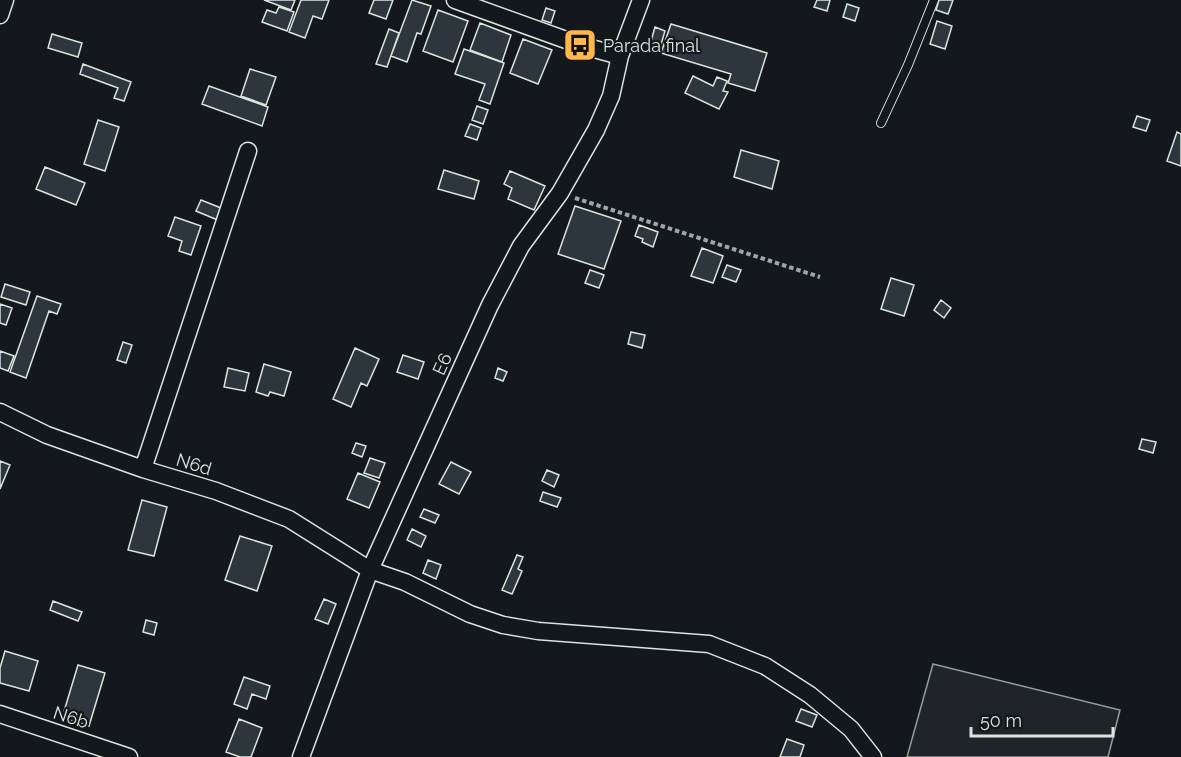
<svg xmlns="http://www.w3.org/2000/svg" width="1181" height="757" font-family="Raleway,sans-serif">
	<style>
		.green { fill: #202428; stroke: #939e99; stroke-width: 1.5 }
		.building { fill: #2c363c; stroke: #d8e6dc; stroke-width: 1.5 }
		.lines { fill: none; stroke-linecap: round; stroke-linejoin: round }
		.lane-casing { stroke: #d8e6dc; stroke-width: 10 }
		.street-casing { stroke: #d8e6dc; stroke-width: 19 }
		.path { stroke: #9da8a2; stroke-width: 4; stroke-dasharray: 4.5 3; stroke-linecap: butt }
		.lane { stroke: #14181c; stroke-width: 8 }
		.street { stroke: #14181c; stroke-width: 16 }
		.labels { text-anchor: middle; dominant-baseline: central; stroke-width: 4.5; stroke-linejoin: round; paint-order: stroke }
		.poi-label { font-size: 18px; fill: #d8e6dc; stroke: #14181c; text-anchor: start }
		.street-label { font-size: 18px; fill: #d8e6dc; stroke: #14181c }
	</style>
	<rect width="100%" height="100%" fill="#14181c"/>
	<path class="green" d="M933,664l187,46 -12,47h-201z"/>
	<path class="building" d="M264,0h31l-4,10z
		M301,0h28l-7,19 -9,-3 -8,22 -16,-6z
		M374,0h19l-7,19 -17,-6z
		M412,0l19,6 -10,28 -4,-1 -10,29 -16,-6z
		M817,0h13l-3,11 -13,-4z
		M939,0h14l-5,14 -12,-4z
		M847,4l12,4 -4,13 -12,-4z
		M279,7l15,5 -7,19 -25,-9 5,-12 9,3z
		M546,8l9,3 -4,12 -9,-3z
		M438,10l30,11 -15,41 -30,-11z
		M937,21l15,5 -7,23 -15,-5z
		M480,23l31,12 -9,27 -32,-12z
		M671,24l96,29 -12,38 -27,-8 3,-9 -70,-21z
		M655,27l10,4 -6,20 -10,-3z
		M389,29l10,4 -12,34 -11,-3z
		M52,34l30,9 -4,14 -30,-9z
		M523,39l29,11 -14,34 -28,-11z
		M464,49l40,14 -14,41 -11,-4 6,-16 -30,-10z
		M83,64l48,18 -7,19 -10,-3 4,-10 -38,-14z
		M250,69l26,8 -10,28 -25,-9z
		M693,76l20,10 4,-9 10,4 -4,10 5,1 -9,17 -34,-16z
		M209,86l59,21 -6,19 -60,-22z
		M477,106l11,4 -5,14 -11,-4z
		M1137,116l13,4 -4,11 -13,-4z
		M98,120l21,7 -14,44 -21,-7z
		M470,124l11,4 -4,12 -12,-4z
		M1177,132l4,2v32l-14,-5z
		M741,150l38,11 -7,28 -38,-12z
		M45,167l40,16 -9,22 -40,-16z
		M444,170l35,11 -5,18 -36,-10z
		M510,171l35,15 -11,24 -26,-11 4,-11 -8,-4z
		M201,200l25,10 -6,11 -24,-10z
		M575,206l46,15 -17,48 -46,-15z
		M175,217l26,9 -10,29 -12,-4 3,-10 -14,-5z
		M639,225l19,7 -5,15 -11,-5 1,-3 -8,-3z
		M702,248l21,8 -10,27 -22,-7z
		M727,265l14,5 -5,12 -14,-5z
		M590,270l14,5 -5,13 -14,-5z
		M891,278l23,7 -10,31 -23,-7z
		M5,284l25,8 -4,13 -25,-8z
		M37,296l24,8 -4,10 -8,-3 -23,67 -16,-6z
		M941,300l10,8 -7,10 -10,-8z
		M0,304l12,4 -6,17 -6,-2z
		M631,332l14,3 -3,13 -14,-4z
		M123,342l9,3 -6,18 -9,-3z
		M355,348l24,11 -12,27 -6,-3 -10,24 -18,-8z
		M0,351l14,5 -6,15 -8,-3z
		M403,355l21,7 -6,17 -21,-7z
		M264,364l27,8 -7,24 -14,-4 -2,4 -12,-4z
		M228,368l21,5 -4,18 -21,-4z
		M498,368l9,4 -4,9 -8,-3z
		M1142,439l14,3 -3,11 -14,-4z
		M356,443l10,3 -4,11 -10,-4z
		M370,458l15,5 -6,15 -15,-5z
		M0,461l10,4 -10,24z
		M451,462l20,10 -12,22 -20,-10z
		M547,470l12,5 -5,12 -12,-6z
		M358,473l22,9 -11,26 -22,-9z
		M543,492l18,6 -4,9 -17,-6z
		M142,500l25,7 -13,49 -26,-6z
		M424,509l15,6 -4,8 -15,-6z
		M412,529l14,7 -5,11 -14,-7z
		M240,536l32,10 -15,45 -32,-11z
		M517,555l6,2 -5,12 4,2 -10,23 -10,-4z
		M428,560l13,5 -5,14 -13,-6z
		M324,599l12,5 -8,20 -13,-5z
		M53,601l29,11 -4,9 -28,-11z
		M146,620l11,3 -3,12 -11,-3z
		M5,651l33,10 -9,30 -29,-8v-15z
		M78,665l27,8 -16,53 -27,-8z
		M244,677l26,9 -4,13 -14,-5 -5,15 -13,-5z
		M801,709l16,6 -5,12 -16,-6z
		M239,719l23,9 -11,29h-11l-14,-5z
		M787,739l17,6 -4,12h-20z"/>
	<g class="lines">
		<g class="lane-casing">
			<path id="lane" d="M881,123l27,-58 26,-65"/>
		</g>
		<g class="street-casing">
			<path id="street" d="M455,0l125,45 40,11
				M0,15l5,-15
				M0,412l47,23 96,34 73,22 73,28 81,51 35,12 65,32 33,11 35,6 171,13 56,22 45,29 41,34 22,28
				M143,469l105,-318
				M0,714l129,43
				M301,757l69,-187 120,-265 31,-59 39,-53 36,-63 15,-34 9,-40 21,-56"/>
		</g>
		<path class="path" d="M575,198l245,79"/>
		<use href="#lane" class="lane"/>
		<use href="#street" class="street"/>
	</g>
	<defs>
		<g id="bus-square" transform="scale(1.725)"><rect x="-9" y="-9" width="18" height="18" rx="4" fill="#ffb74d" stroke="#14181c"/><path d="M-5-6H5V4H4V6H2V4H-2V6H-4V4H-5ZM-3.5-4V0h7V-4ZM-3.5 1.2v1.5H-2V1.2ZM2 1.2v1.5H3.5V1.2Z" fill="#111"/></g>
	</defs>
	<g fill-rule="evenodd">
		<use href="#bus-square" x="580" y="45"/>
	</g>
	<g class="labels">
		<g class="poi-label">
			<text x="603" y="45">Parada final</text>
		</g>
		<g class="street-label">
			<text transform="translate(442 364) rotate(-66)">E6</text>
			<text transform="translate(194 464) rotate(17)">N6d</text>
			<text transform="translate(71 717) rotate(18)">N6b</text>
		</g>
	</g>
	<path d="M971 727v9h142v-9" fill="none" stroke="#d8e6dc" stroke-width="3"/>
	<text x="980" y="727" font-size="18" fill="#d8e6dc" stroke="#14181c" stroke-width="4.5" paint-order="stroke">50 m</text>
</svg>
